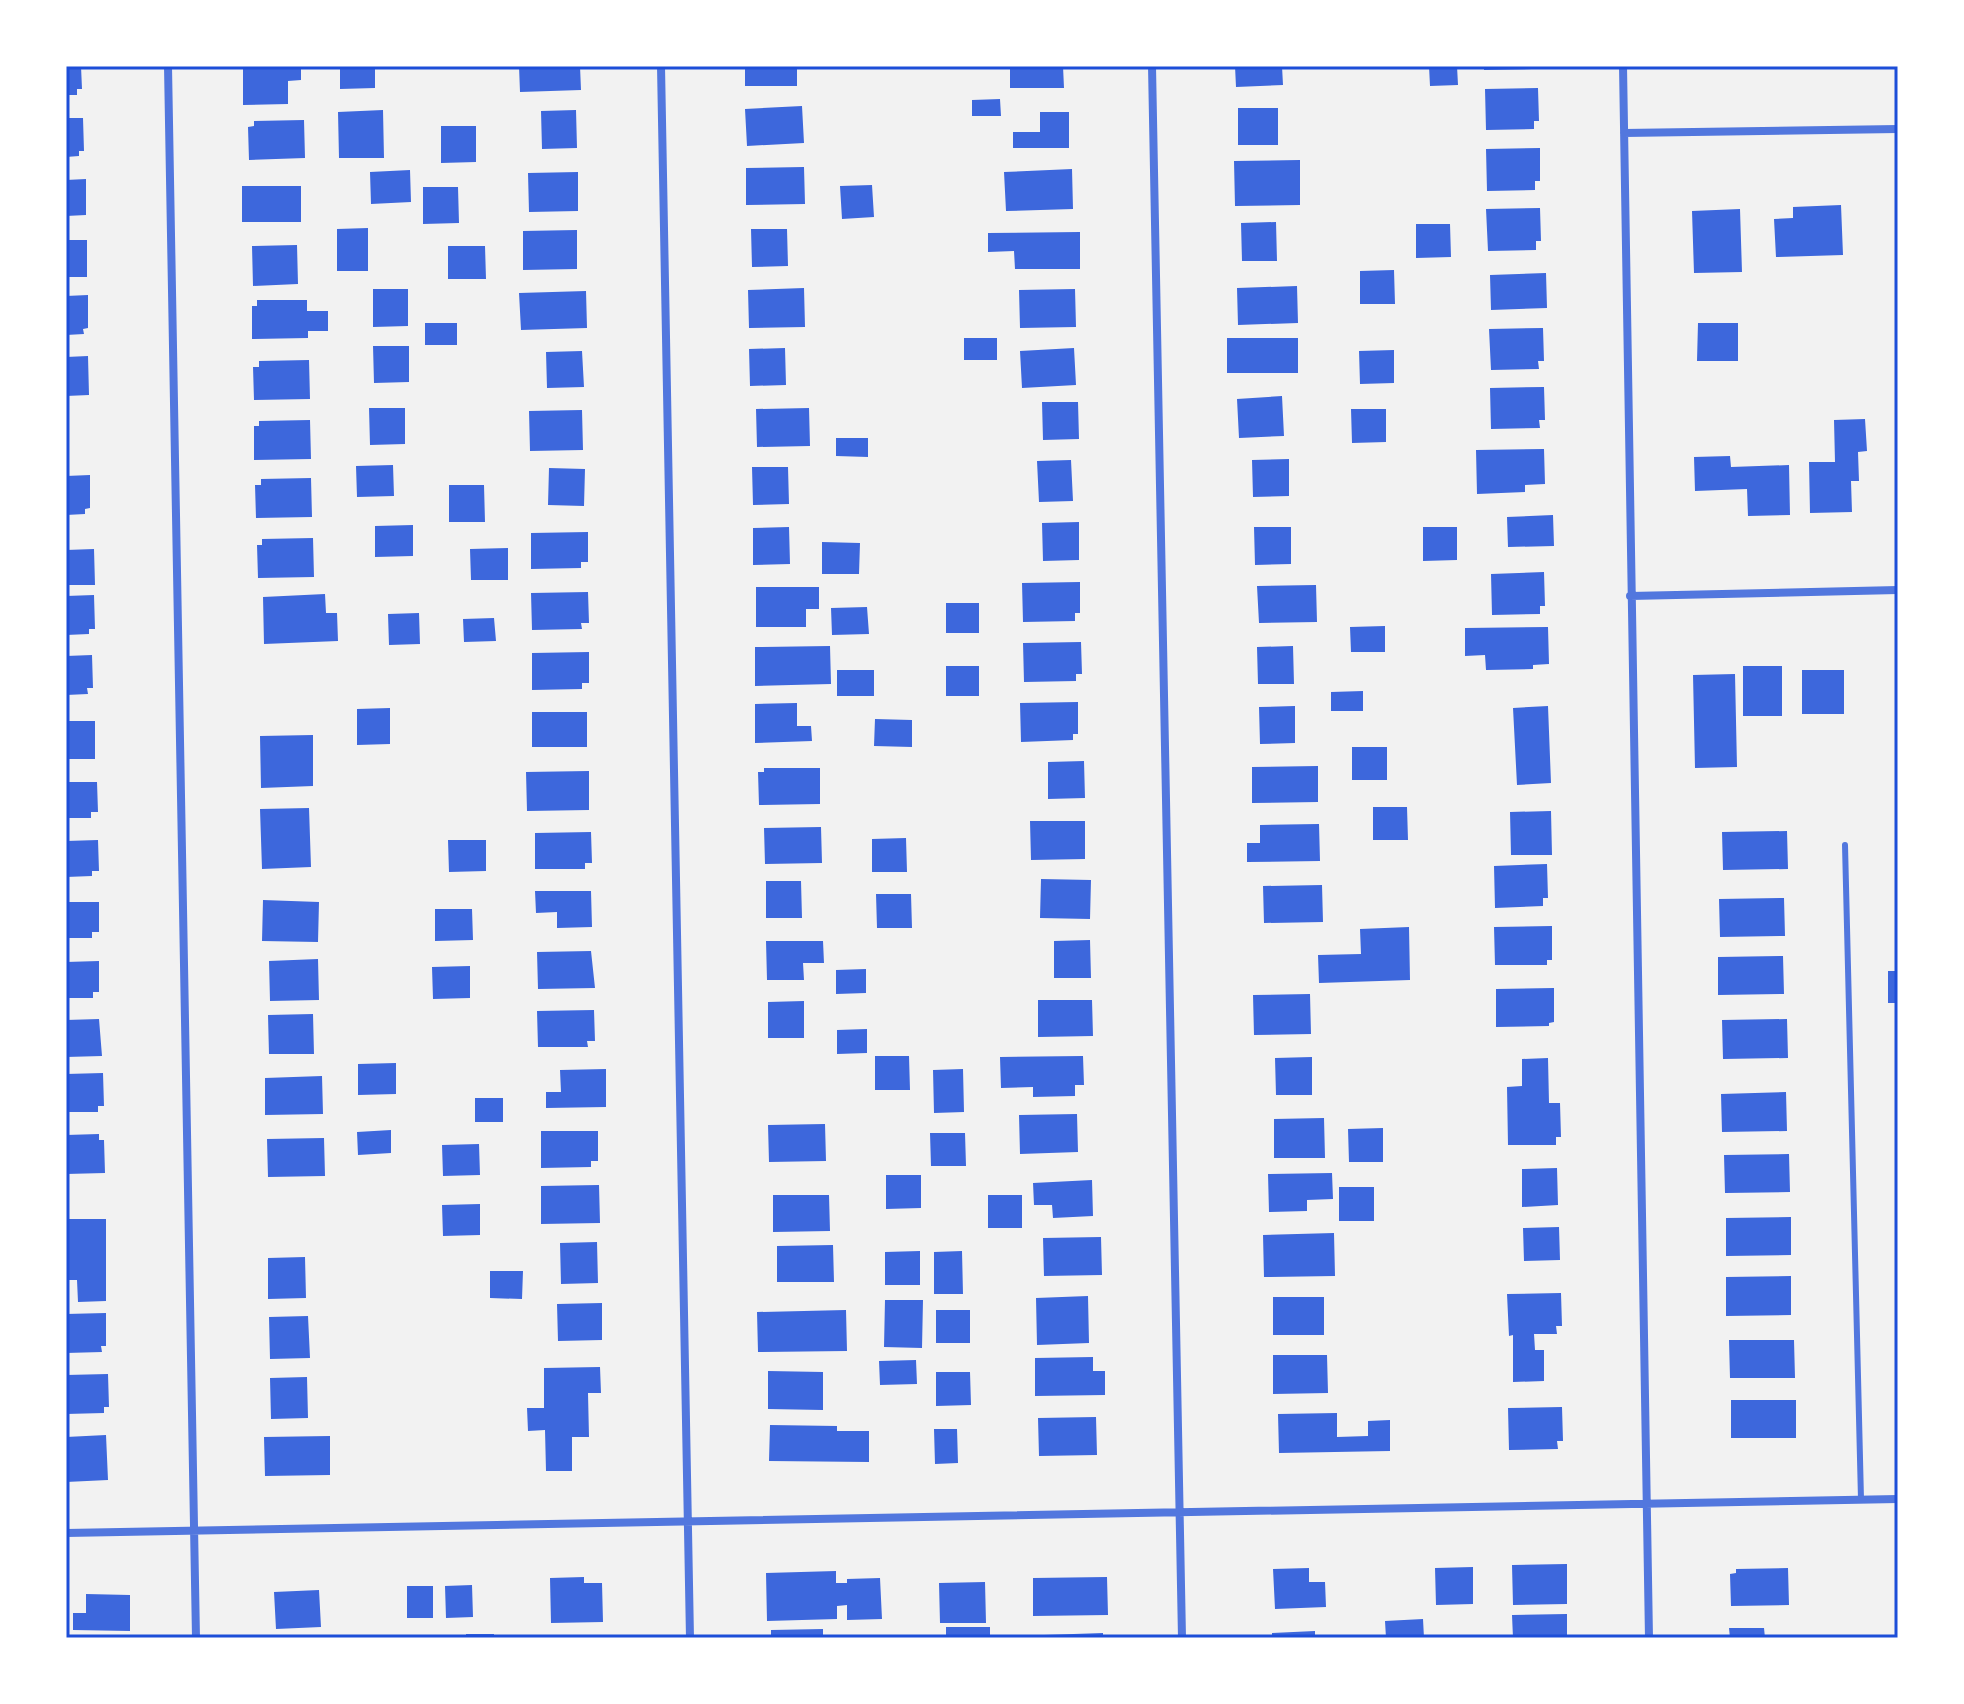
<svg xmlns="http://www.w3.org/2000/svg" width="1964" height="1704" font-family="Quicksand,sans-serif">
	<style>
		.building { fill: #3d67dc }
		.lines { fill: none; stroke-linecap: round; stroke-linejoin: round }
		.service { stroke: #5277de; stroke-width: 6 }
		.minor { stroke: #5277de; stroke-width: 8 }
		.neatline { fill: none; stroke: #1d4ed8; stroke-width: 3 }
	</style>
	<rect width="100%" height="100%" fill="#f2f2f2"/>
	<path class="building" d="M66,66h15l1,23h-5v6h-11z
		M243,66h58v14l-13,1v23l-45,1z
		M340,66h35v22l-35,1z
		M519,66h61l1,24 -61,2z
		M745,66h52v20h-52z
		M1010,66h53l1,22h-54z
		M1235,66h47l1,19 -47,2z
		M1429,66h28l1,19 -28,1z
		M1484,66h48v3l-48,1z
		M1538,88l1,33h-5v8l-48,1 -1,-41z
		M1000,99l1,17h-29v-16z
		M802,106l2,37 -57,3 -2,-37z
		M1238,108h40v37h-40z
		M383,110l1,48h-45l-1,-46z
		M576,110l1,38 -35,1 -1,-38z
		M1040,112h29v36h-56v-16h27z
		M66,118h17l1,33h-5v5l-13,1z
		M304,120l1,38 -56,2 -1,-33 6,-1v-5z
		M441,126h35v36l-35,1z
		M1540,148v33h-5v9l-48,1 -1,-42z
		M1300,160v45l-65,1 -1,-45z
		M804,167l1,37 -59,1v-37z
		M1072,169l1,40 -67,2 -2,-39z
		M410,170l1,32 -40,2 -1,-32z
		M578,172v39l-49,1 -1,-39z
		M86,179v36l-20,1v-36z
		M872,185l2,32 -32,2 -2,-33z
		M242,186h59v36h-59z
		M423,187h35l1,36 -36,1z
		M1841,205l2,50 -67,2 -2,-38 19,-1v-11z
		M1540,208l1,33h-5v9l-48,1 -2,-42z
		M1740,209l2,63 -48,1 -2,-62z
		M1276,222l1,39h-35l-1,-38z
		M1416,224h34l1,33 -35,1z
		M368,228v43h-31v-42z
		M751,229h36l1,37 -36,1z
		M577,230v39l-54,1v-39z
		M1080,232v37h-65l-1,-18 -26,1v-19z
		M66,240h21v37h-21z
		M297,245l1,39 -45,2 -1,-40z
		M448,246h37l1,33h-38z
		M1394,270l1,34h-35v-33z
		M1546,273l1,35 -56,2 -1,-35z
		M1297,286l1,37 -60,2 -1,-37z
		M804,288l1,39 -56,1 -1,-38z
		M373,289h35v37l-35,1z
		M1075,289l1,38 -56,1 -1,-38z
		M586,291l1,37 -66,2 -2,-37z
		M88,295v33l-5,1 1,5 -18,1v-39z
		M257,300h50v11h21v20h-20v7l-56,1v-33h5z
		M425,323h32v22h-32z
		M1698,323h40v38h-41z
		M1543,328l1,33h-6l1,8 -48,1 -2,-41z
		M964,338h33v22h-33z
		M1227,338h71v35h-71z
		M373,346h36v36l-35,1z
		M785,348l1,37 -36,1 -1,-37z
		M1074,348l2,37 -54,3 -2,-37z
		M1394,350v33l-34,1 -1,-33z
		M582,351l2,36 -37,1 -1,-36z
		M88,356l1,39 -23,1v-39z
		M309,360l1,39 -56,1 -1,-33h6v-6z
		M1544,387l1,33h-6l1,8 -49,1 -1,-41z
		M1282,396l2,40 -45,2 -2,-39z
		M1042,402h36l1,37 -36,1z
		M369,408h36v36l-35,1z
		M809,408l1,38 -53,1 -1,-38z
		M1351,409h35v33l-34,1z
		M582,410l1,40 -53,1 -1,-40z
		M1865,419l2,32 -9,1 1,29h-8l1,31 -42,1 -1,-51h26l-1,-42z
		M310,420l1,39 -57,1v-34h5v-5z
		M836,438h32v19l-32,-1z
		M1544,449l1,35 -20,1v7l-48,2 -1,-44z
		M1730,456l1,11 58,-2 1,50 -42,1 -1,-27 -52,2 -1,-34z
		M1289,459v37l-36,1 -1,-37z
		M1071,460l2,41 -34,1 -2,-41z
		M393,465l1,31 -37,1 -1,-31z
		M752,467h36l1,37 -36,1z
		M549,468l36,1 -1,37 -36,-1z
		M90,475v33l-5,1v5l-19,1v-39z
		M311,478l1,39 -56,1 -1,-33h6v-6z
		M449,485h35l1,37h-36z
		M1553,515l1,31 -46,1 -1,-30z
		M1079,522v38l-36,1 -1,-38z
		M413,525v31l-38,1v-31z
		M789,527l1,37 -37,1v-37z
		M1254,527h37v37l-36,1z
		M1423,527h34v33l-34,1z
		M588,532v30h-7v6l-50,1v-36z
		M313,538l1,39 -56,1 -1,-33h5v-6z
		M822,542l38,1 -1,31h-37z
		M508,548v32h-37l-1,-31z
		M94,549l1,36h-29v-35z
		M1544,572l1,34h-5v8l-48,1 -1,-41z
		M1080,582v31h-5v8l-52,1 -1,-39z
		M1316,585l1,37 -58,1 -2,-37z
		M756,587h63v22h-13v18h-50z
		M588,592l1,31h-8l1,6 -50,1 -1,-37z
		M325,594l1,19h11l1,28 -74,3 -1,-47z
		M94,595l1,34h-6v5l-23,1v-39z
		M946,603h33v30h-33z
		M867,607l2,27 -37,1 -1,-27z
		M419,613l1,31 -31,1 -1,-31z
		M494,618l2,23 -32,1 -1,-23z
		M1385,626v26h-34l-1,-25z
		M1548,627l1,37 -16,1v4l-47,1 -1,-15 -20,1v-28z
		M1081,642l1,32h-6v7l-52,1 -1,-39z
		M830,646l1,38 -76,2v-39z
		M1293,646l1,38h-36l-1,-37z
		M589,652v31h-7v6l-50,1v-37z
		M92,655l1,33h-6l1,6 -22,1v-39z
		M946,666h33v30h-33z
		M1743,666h39v50h-39z
		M837,670h37v26h-37z
		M1802,670h42v44h-42z
		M1735,674l2,93 -42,1 -2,-93z
		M1363,691v20h-32v-19z
		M1078,702v32h-5v6l-52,2 -1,-39z
		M797,703v23h14l1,15 -57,2v-39z
		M1295,706v37l-35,1 -1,-37z
		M1548,706l3,77 -34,2 -4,-77z
		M390,708v36l-33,1v-36z
		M532,712h55v35h-55z
		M875,719l37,1v27l-38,-1z
		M66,721h29v38h-29z
		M313,735v51l-52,2 -1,-52z
		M1352,747h35v33h-35z
		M1084,761l1,37 -37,1v-37z
		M1318,766v36l-66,1v-36z
		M764,768h56v36l-61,1 -1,-33h6z
		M589,771v39l-62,1 -1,-39z
		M66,782h31l1,30h-7v6h-25z
		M1373,807h34l1,33h-35z
		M309,808l2,59 -49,2 -2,-60z
		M1551,811l1,44h-41l-1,-43z
		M1030,821h55v38l-54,1z
		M1319,824l1,37 -73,1v-19h13v-18z
		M821,827l1,36 -57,1 -1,-36z
		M1787,831l1,38 -65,1 -1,-38z
		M591,832l1,31h-7v6h-50v-36z
		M906,838l1,34h-35v-33z
		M98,840l1,31h-7v5l-26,1v-36z
		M448,840h38v31l-37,1z
		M1547,864l1,34h-5v8l-48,2 -1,-42z
		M1041,879l50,1 -1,39 -50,-1z
		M766,881h35l1,37h-36z
		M1322,885l1,37 -59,1 -1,-37z
		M535,891h56l1,36 -35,1v-16l-21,1z
		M876,894h35l1,34h-35z
		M1784,898l1,38 -65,1 -1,-38z
		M263,900l56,2 -1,40 -56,-1z
		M66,902h33v30h-7v6h-26z
		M435,909h37l1,31 -38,1z
		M1552,926v34h-5v5h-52l-1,-38z
		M1409,927l1,53 -91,3 -1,-28 43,-1 -1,-25z
		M1090,940l1,38h-37v-37z
		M766,941h57l1,22h-21l1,17h-37z
		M591,951l4,37 -57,1 -1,-37z
		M1783,956l1,38 -66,1v-38z
		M318,959l1,41 -49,1 -1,-40z
		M99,961v31h-6v6h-27v-36z
		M470,966v32l-37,1 -1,-32z
		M866,969v24l-30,1v-24z
		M1888,971h10v32h-10z
		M1554,988v34l-5,1v3l-53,1v-38z
		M1310,994l1,40 -57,1 -1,-40z
		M1038,1000h54l1,36 -55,1z
		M804,1001v37h-36v-36z
		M594,1010l1,31h-8l1,6h-50l-1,-36z
		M313,1014l1,40h-45l-1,-39z
		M99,1019l3,37 -36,1v-37z
		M1787,1019l1,39 -65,1 -1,-39z
		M867,1029v24l-30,1v-24z
		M875,1056h34l1,34h-35z
		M1083,1056l1,29h-9v11l-42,1v-10l-32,1 -1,-31z
		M1312,1057v38h-36l-1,-37z
		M1548,1058l1,45h11l1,34h-5v8h-48l-1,-58 15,-1v-27z
		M396,1063v31l-38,1v-31z
		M606,1069v38l-60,1v-16h15l-1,-22z
		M963,1069l1,43 -30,1 -1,-43z
		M103,1073l1,33h-6v6h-32v-38z
		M322,1076l1,38 -58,1v-37z
		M1786,1092l1,39 -65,1 -1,-38z
		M475,1098h28v24h-28z
		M1077,1114l1,38 -58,2 -1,-39z
		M1324,1118l1,40h-51v-39z
		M825,1124l1,37 -57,1 -1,-37z
		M1383,1128v34h-34l-1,-33z
		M391,1130v23l-33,2 -1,-23z
		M541,1131h57v30h-7v6l-50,1z
		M930,1133h35l1,33h-35z
		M99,1134v6h5l1,33 -39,1v-39z
		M324,1138l1,38 -57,1 -1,-38z
		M479,1144l1,31 -37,1 -1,-31z
		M1789,1154l1,38 -65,1 -1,-38z
		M1557,1168l1,37 -36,2v-38z
		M1332,1173l1,26 -26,1v11l-38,1 -1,-38z
		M886,1175h35v33l-35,1z
		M1092,1180l1,36 -40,2 -1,-13h-18l-1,-22z
		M599,1185l1,38 -59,1v-38z
		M1339,1187h35v34h-35z
		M773,1195h56l1,36 -57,1z
		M988,1195h34v33h-34z
		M480,1204v31l-37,1 -1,-31z
		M1791,1217v38l-65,1v-38z
		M66,1219h40v82l-28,1 -1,-22h-11z
		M1559,1227l1,33 -36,1 -1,-33z
		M1334,1233l1,43 -71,1 -1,-42z
		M1101,1237l1,38 -58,1 -1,-38z
		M597,1242l1,41 -37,1 -1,-41z
		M833,1245l1,37h-57v-36z
		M920,1251v34h-35v-33z
		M962,1251l1,43h-29v-42z
		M305,1257l1,41 -38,1v-41z
		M490,1271h33l-1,28 -32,-1z
		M1791,1276v39l-65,1v-39z
		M1561,1293l1,33h-6l1,8h-23l1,16h9v31l-31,1v-47l-4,1 -2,-42z
		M1088,1296l1,47 -52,2 -1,-47z
		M1273,1297h51v38h-51z
		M885,1300h38l-1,48 -38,-1z
		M602,1303v37l-44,1 -1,-37z
		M846,1310l1,41 -89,1 -1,-40z
		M936,1310h34v33h-34z
		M106,1313v33h-5l1,6 -36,1v-39z
		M308,1316l2,42 -40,1 -1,-42z
		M1729,1340h65l1,38h-65z
		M1273,1355h54l1,38 -55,1z
		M1093,1357v14h12v24l-70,1v-38z
		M916,1360l1,24 -37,1 -1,-24z
		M600,1367l1,26h-13l1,44h-17v34h-26l-1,-41 -17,1 -1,-23h17v-40z
		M768,1371l55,1v38l-55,-1z
		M936,1372h34l1,33 -35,1z
		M108,1374l1,33h-5v6l-38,1v-39z
		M307,1377l1,41 -37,1 -1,-41z
		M1731,1400h65v38h-65z
		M1562,1407l1,34h-6l1,8 -49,1 -1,-42z
		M1337,1413v24l31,-1v-15l22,-1v31l-111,2 -1,-39z
		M1096,1417l1,38 -58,1 -1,-38z
		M770,1425l67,1v5h32v31l-100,-1z
		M934,1429h23l1,34 -23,1z
		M106,1435l2,45 -42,2v-45z
		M330,1436v39l-65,1 -1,-39z
		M1567,1564v40l-54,1 -1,-40z
		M1473,1567v37l-37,1 -1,-37z
		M1309,1568v14h16l1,25 -51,2 -2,-40z
		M1788,1568l1,37 -58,1 -1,-32 6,-1v-4z
		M836,1571v12h11v-4l33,-1 2,41 -35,1v-15l-10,1v13l-70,2 -1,-48z
		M584,1577v6h18l1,39 -52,1 -1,-45z
		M1107,1577l1,38 -75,1v-38z
		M985,1582l1,41h-46l-1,-40z
		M472,1585l1,32 -27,1 -1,-32z
		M407,1586h26v32h-26z
		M319,1590l2,37 -45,2 -2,-37z
		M86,1594l44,1v36l-57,-1v-17h13z
		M1567,1614v24h-54l-1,-23z
		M1423,1619l1,19h-38l-1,-17z
		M946,1627h44v11h-44z
		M1729,1628h35l1,10h-35z
		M823,1629v9h-52v-8z
		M1315,1631v7h-43v-5z
		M1103,1633v5h-59v-3z
		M466,1634h28v4h-28z"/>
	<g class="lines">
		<path class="service" d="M1845,845l16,654"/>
		<path class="minor" d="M168,66l28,1572
			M661,66l29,1572
			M1152,66l30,1572
			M1623,66l26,1572
			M1624,133l274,-4
			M1630,596l268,-6
			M66,1533l1832,-34"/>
	</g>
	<rect width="1964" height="1704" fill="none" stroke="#ffffff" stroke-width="136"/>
	<rect x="68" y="68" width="1828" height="1568" class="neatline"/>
</svg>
